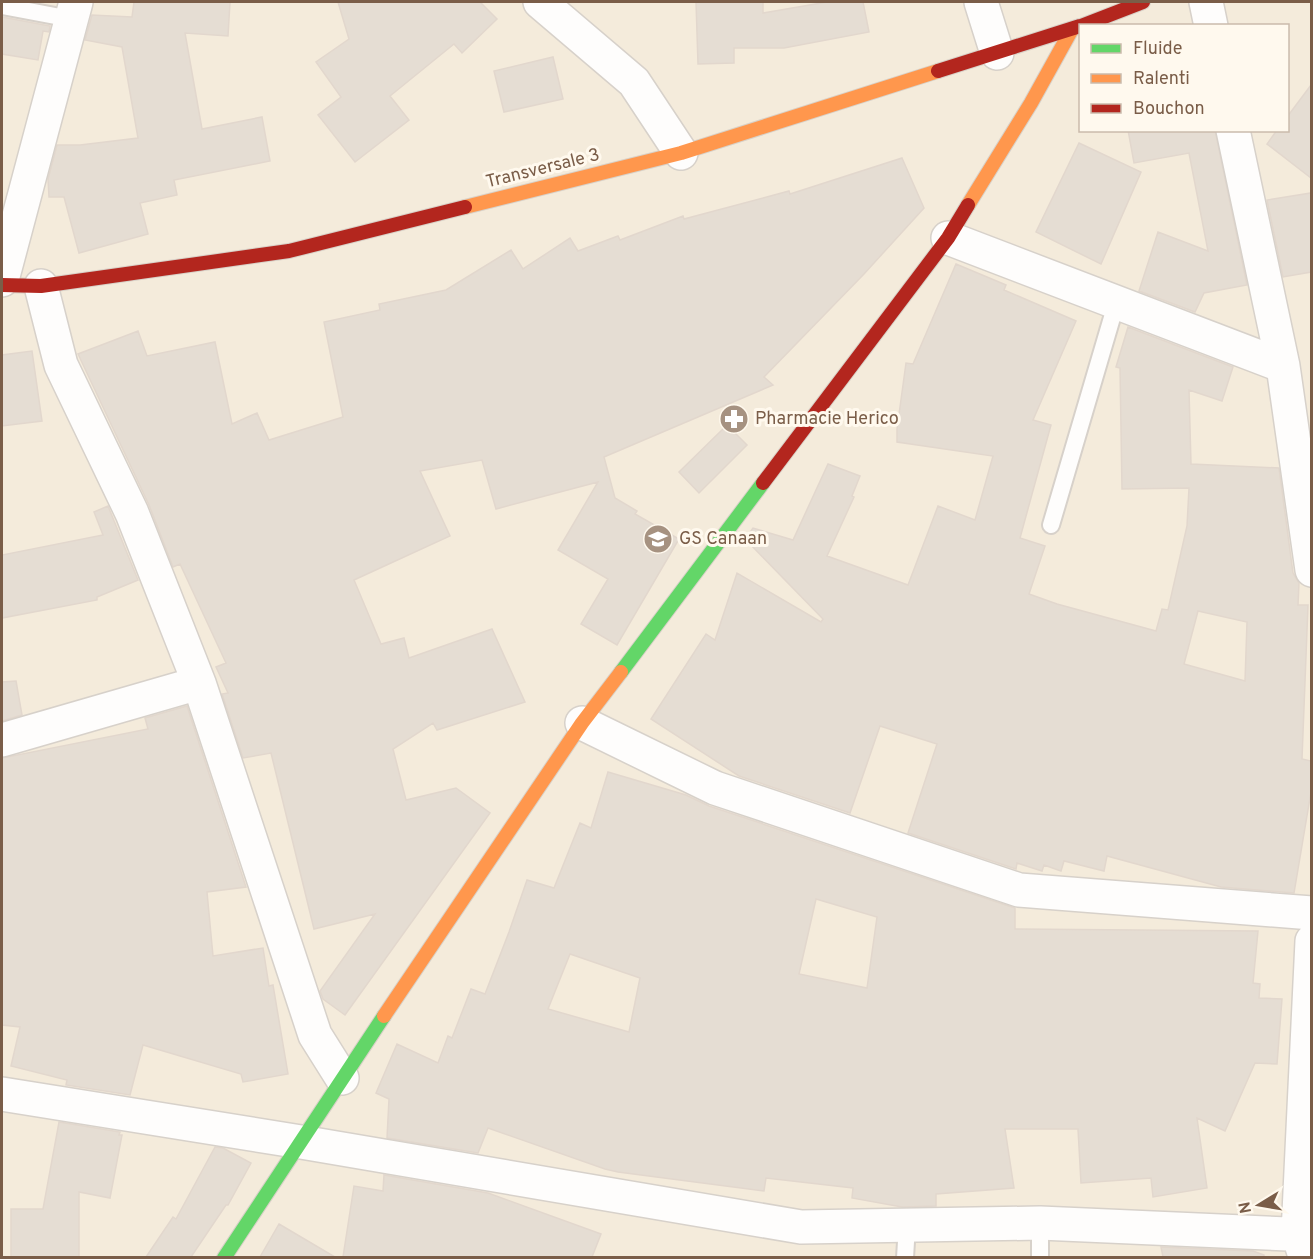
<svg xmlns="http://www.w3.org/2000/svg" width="1313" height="1259" font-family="Overpass,sans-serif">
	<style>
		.residential { fill: #f4ebdb; fill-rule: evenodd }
		.building { fill: #e5ddd3; stroke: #e2d7cd; stroke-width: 1.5; fill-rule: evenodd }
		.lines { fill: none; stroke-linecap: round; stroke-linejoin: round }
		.lane-casing { stroke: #d7d1ca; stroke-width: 20 }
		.street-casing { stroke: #d7d1ca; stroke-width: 36 }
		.fast-casing { stroke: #d8d1c8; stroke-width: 16 }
		.slow-casing { stroke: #d8d1c8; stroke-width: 16 }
		.jam-casing { stroke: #d8d1c8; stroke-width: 16 }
		.lane { stroke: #fefdfc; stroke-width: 16 }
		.street { stroke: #fefdfc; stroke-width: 33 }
		.fast { stroke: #63d668; stroke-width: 14 }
		.slow { stroke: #ff974d; stroke-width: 14 }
		.jam { stroke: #b3261e; stroke-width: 14 }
		.labels { text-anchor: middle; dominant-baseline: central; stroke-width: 6; stroke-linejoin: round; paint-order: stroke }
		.street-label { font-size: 18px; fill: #7a5d48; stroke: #fff9ee }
		.poi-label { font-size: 18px; fill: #7a5d48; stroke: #fff9ee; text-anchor: start }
	</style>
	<rect width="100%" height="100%" fill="#f8f4ec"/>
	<path class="residential" d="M2,2h1309v1255h-1309zM1080,26h208v104h-208z"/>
	<path class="building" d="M134,2h96l-2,34 -43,-3 17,96 60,-12 8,44 -96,19 3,15 -37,8 8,31 -69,19 -15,-56h-15l-1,-18 9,-34h23l58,-7 -16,-91 -37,-7 7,-25 40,2z
		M338,2h142l17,17 -35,34 -8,-9 -64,52 19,24 -54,42 -37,-47 23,-18 -25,-35 33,-23z
		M696,2h67v11l64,-11h36l6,30 -85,16h-50v15l-36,1z
		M2,17l48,9 -1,6 -6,-1 -5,29 -36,-6z
		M553,57l10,42 -59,13 -10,-41z
		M1311,85v93l-44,-34 10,-14h10v-13z
		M1128,130h87l32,155 -43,8 -9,19 -56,-21 19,-59 50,19 -19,-98 -55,10z
		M1079,143l62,29 -40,92 -65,-32z
		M902,158l22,50 -60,66 -100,103 9,8 -169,72 11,41 22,13 -2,3 44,25 -62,106 -36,-21 27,-45 -50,-29 40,-68 -102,27 -14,-49 -62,11 30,65 -96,44 27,64 23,-6 5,20 83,-29 33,73 -88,28 -4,-7 -40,26 13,51 50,-12 34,25 -145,202 -22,-16 -3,-8 55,-77 -61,15 -43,-176 -28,5 -21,-64 6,-1 -12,-26 10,-4 -46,-99 -7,3 -24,-62 -71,-151 60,-23 9,25 68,-14 17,82 25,-11 12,27 74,-23 -19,-95 56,-12 -1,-6 67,-14 65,-40 12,19 47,-31 8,13 40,-15 2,4 63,-24 1,3 105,-28 1,3z
		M1311,193v79l-28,5 -16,-77z
		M956,264l50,21 -2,5 72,31 -43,99 18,5 -31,113 25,8 -16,48 28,10 99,27 6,-22 6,1 19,-84 2,-38 -67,1 -2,-121 -4,-1 12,-40 105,40 -11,34 -33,-11 2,74 88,4 14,105 6,10 -1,22h10l-6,154 9,2v31l-17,101 -73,-6 -114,-31 -3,15 -40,-10 -3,10 -17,-6 -2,6 -25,-8 -1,6 -108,-36 29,-89 -57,-18 -30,87 -111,-37 -88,-57 55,-85 9,6 22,-67 84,49 2,-3 -78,-80 8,-11 40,12 35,-76 32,12 -8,20 2,1 -27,59 81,29 30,-79 37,14 18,-64 -96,-14v-13l9,-66 7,1zM1198,611l49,11 -2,59 -61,-17z
		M32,351l10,70 -40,5v-71z
		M727,425l20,20 -48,48 -20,-21z
		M108,506l30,74 -41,17v3l-95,18v-63l101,-20 -9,-23z
		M16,681l6,34 -20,6v-39z
		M187,706l59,181 -39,5 6,64 50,-8 6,38 4,-1 15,89 -45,8 -2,-8 -98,-29 -13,50 -64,-10 1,-5 -56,-14 9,-39 -18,-2v-267l146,-29 -3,-11z
		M608,772l78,23 23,11 306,102v21l243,2 -5,52 7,1 -1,14 23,1 -5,65 -22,-1 -30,68 -28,-13 10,70 -54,9 -2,-19 -70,5 -3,-54h-73l9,59 -78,6v12l-34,1 -50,-9 1,-10 -87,-10 -2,13 -146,-19 -13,-3 -117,-41 -10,25 -91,-15 2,-39 -13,-6 21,-49 41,19 10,-27 4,2 19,-49 14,5 24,-62 18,-52 27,8 26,-65 11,5zM816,899l61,18 -10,71 -68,-14zM570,954l70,24 -11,54 -81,-23z
		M59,1122l61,10 -1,3h3l-12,63 -31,-6v65h-68v-48h32z
		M215,1147l8,1 28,15 -23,42h-2l-35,52h-45l27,-40 3,2z
		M384,1175l104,18 113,41 -9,23h-249l11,-71 29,5z
		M279,1224l56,33h-75z
		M1161,1247l92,4 11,4v2h-101z"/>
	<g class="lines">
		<g class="lane-casing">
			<path id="lane" d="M2,6l69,13
				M1051,525l65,-221
				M905,1258l2,-33
				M1040,1258v-35"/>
		</g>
		<g class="street-casing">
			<path id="street" d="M540,2l94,80 47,71
				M981,2l16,51
				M1206,2l5,24
				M1233,130l50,236 29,204
				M948,238l335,128
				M2,280l74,-278
				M41,286l20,79 71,148 67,170 116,352 27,43
				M582,723l133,65 304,102 293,23
				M2,740l197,-57
				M2,1094l299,48 500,85 239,-4 272,12
				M1305,1256l-7,-22 14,-293"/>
		</g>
		<g class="fast-casing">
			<path id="fast" d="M621,672l142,-189
				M224,1258l160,-242"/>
		</g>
		<g class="slow-casing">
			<path id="slow" d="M968,205l63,-102 41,-74
				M465,207l216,-54 257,-82
				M384,1016l198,-293 39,-51"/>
		</g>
		<g class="jam-casing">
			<path id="jam" d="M1081,26l62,-24
				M938,71l142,-45
				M2,285l39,1 248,-35 176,-44
				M763,483l185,-245 20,-33"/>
		</g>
		<use href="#lane" class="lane"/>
		<use href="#street" class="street"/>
		<use href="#fast" class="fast"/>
		<use href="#slow" class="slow"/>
		<use href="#jam" class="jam"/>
	</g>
	<defs>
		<g id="pharmacy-disc" transform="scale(1.5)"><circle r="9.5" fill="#a69281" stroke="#fff9ee"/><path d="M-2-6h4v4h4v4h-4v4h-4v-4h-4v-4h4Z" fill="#fff"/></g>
		<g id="school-disc" transform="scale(1.5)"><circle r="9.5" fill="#a69281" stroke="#fff9ee"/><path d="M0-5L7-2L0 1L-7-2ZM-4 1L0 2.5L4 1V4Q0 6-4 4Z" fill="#fff"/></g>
	</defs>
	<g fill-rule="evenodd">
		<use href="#pharmacy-disc" x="734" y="419"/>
		<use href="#school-disc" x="658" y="539"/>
	</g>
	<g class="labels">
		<g class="street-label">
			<text transform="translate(543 169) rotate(-14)">Transversale 3</text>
		</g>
		<g class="poi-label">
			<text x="755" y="419">Pharmacie Herico</text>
			<text x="679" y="539">GS Canaan</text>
		</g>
	</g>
	<rect width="1313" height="1259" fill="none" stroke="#7a5d48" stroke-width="6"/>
	<rect x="1079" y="24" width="210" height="108" fill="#fff9ee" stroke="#cabbac" stroke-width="1.5"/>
	<rect x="1091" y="44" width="30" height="9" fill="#63d668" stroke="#cabbac" stroke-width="1.5"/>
	<text x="1133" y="54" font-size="18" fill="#7a5d48">Fluide</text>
	<rect x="1091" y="74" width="30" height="9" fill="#ff974d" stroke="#cabbac" stroke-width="1.5"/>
	<text x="1133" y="84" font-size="18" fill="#7a5d48">Ralenti</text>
	<rect x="1091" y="104" width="30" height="9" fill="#b3261e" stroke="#cabbac" stroke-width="1.5"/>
	<text x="1133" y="114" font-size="18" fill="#7a5d48">Bouchon</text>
	<g transform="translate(1259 1205) rotate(259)" stroke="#fff9ee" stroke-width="4.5" paint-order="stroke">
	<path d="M0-4.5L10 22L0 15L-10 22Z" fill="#7a5d48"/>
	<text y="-9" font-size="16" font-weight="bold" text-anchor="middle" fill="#7a5d48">N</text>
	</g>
</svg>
